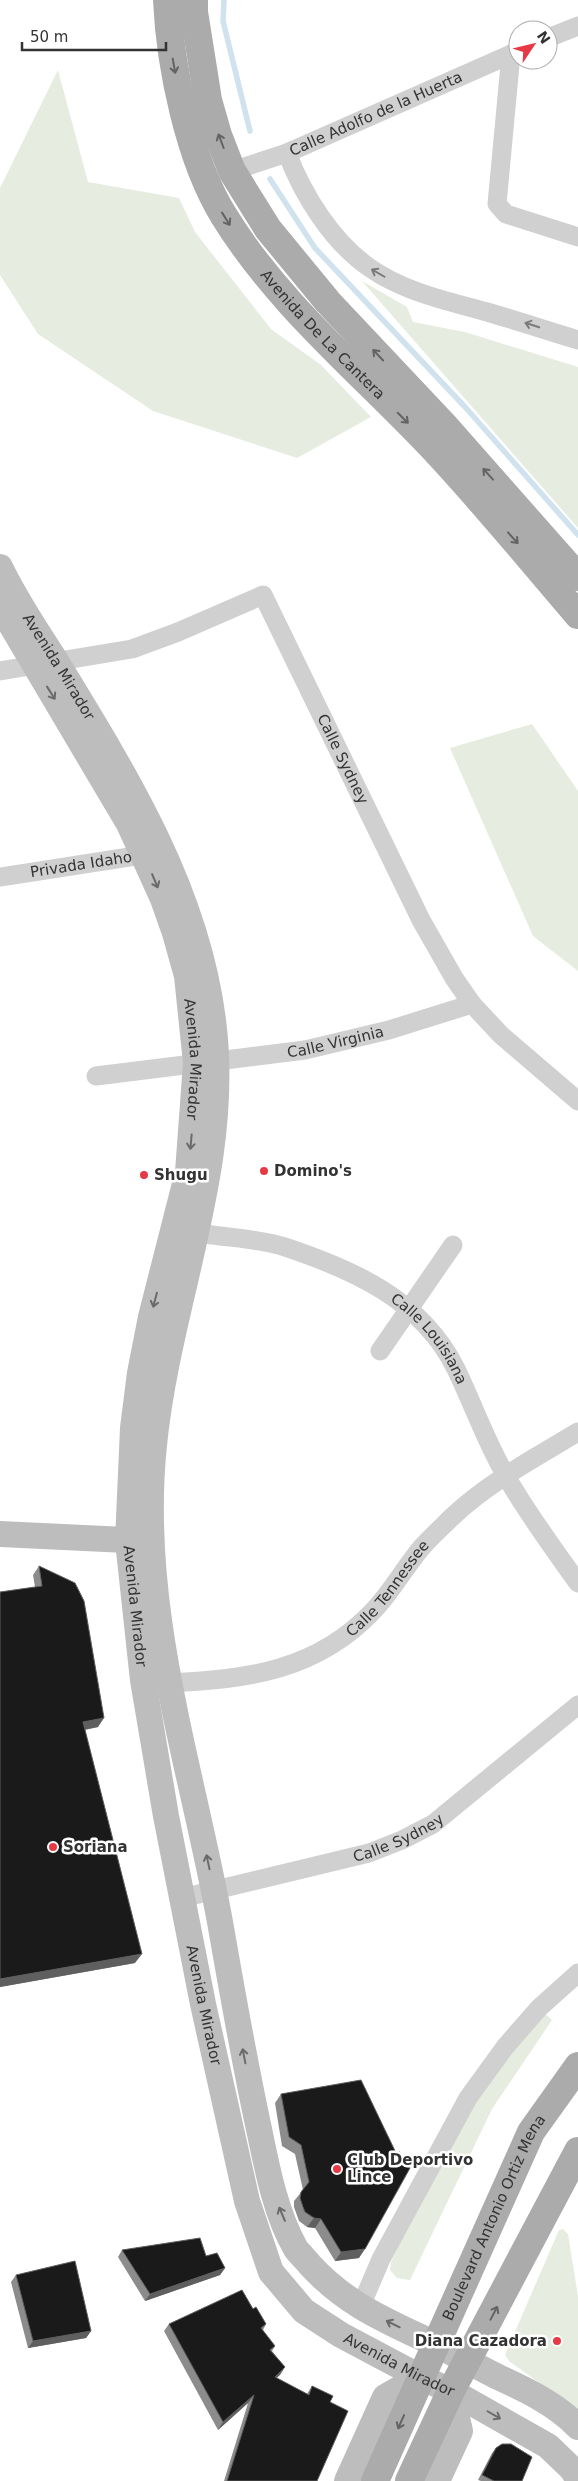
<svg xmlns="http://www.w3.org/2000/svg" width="578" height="2481" font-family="'DejaVu Sans',sans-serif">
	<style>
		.green { fill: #e6ecdf }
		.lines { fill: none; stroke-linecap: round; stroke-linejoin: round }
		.stream { stroke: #cfe2ee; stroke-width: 5.5 }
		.street { stroke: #d0d0d0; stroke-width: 19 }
		.secondary { stroke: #bdbdbd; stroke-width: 26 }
		.primary { stroke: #ababab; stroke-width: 28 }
		.wall { fill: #8c8c8c }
		.shaded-wall { fill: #5f5f5f }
		.building { fill: #1a1a1a; stroke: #5f5f5f }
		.oneway { stroke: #636363 }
		.oneway2 { stroke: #7a7a7a }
		.oneway3 { stroke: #6a6a6a }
		.poi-dot { fill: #e63946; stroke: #fff; stroke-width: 2 }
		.labels { text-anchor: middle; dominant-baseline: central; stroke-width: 5; stroke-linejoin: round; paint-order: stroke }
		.street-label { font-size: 15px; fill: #333; stroke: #fff }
		.poi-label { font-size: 15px; font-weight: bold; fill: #333; stroke: #fff; text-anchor: start }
	</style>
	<rect width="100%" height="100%" fill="#fff"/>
	<path class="green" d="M58,70l30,112 91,16 16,34 76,97 50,36 50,52 -74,41 -144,-47 -115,-77 -38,-59v-87z
		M362,281l45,26 6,15 52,10 113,35v161z
		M532,724l46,67v180l-45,-35 -83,-188z
		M541,2010l11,10 -60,89 -82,171 -13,-2 -7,-8 1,-8 59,-127z
		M563,2229l5,5 10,62v118l-7,-8 -62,-45 -4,-6 54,-125z"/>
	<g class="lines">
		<path class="stream" d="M224,0l-1,21 27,110
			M270,179l45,69 151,160 112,127"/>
		<g class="street">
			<path d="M548,38l30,-12"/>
			<path d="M511,54l-14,150 9,10 72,23"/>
			<path d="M287,153c16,42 45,89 83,115 34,24 78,33 117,44 31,9 61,19 91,28"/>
			<path id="s1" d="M232,171l55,-18 231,-102"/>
			<path id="s2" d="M0,671l132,-22 46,-17 85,-37 158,325 33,58 18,26 29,31 77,66"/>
			<path id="s3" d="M0,877l155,-24"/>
			<path id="s4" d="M96,1076l209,-26 84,-20 83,-26"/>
			<path id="s5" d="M184,1230c31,8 72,7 101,17 69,23 137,53 171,122 17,35 30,73 50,107 21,37 47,72 72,107"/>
			<path d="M380,1351l73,-106"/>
			<path id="s6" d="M169,1683c79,-4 148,-12 205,-73 18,-19 31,-43 48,-63 10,-11 20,-20 30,-30 37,-35 83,-59 126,-85"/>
			<path id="s7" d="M182,1898l187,-45 33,-13 31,-16 145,-119"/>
			<path d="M360,2308l21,-49 87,-161 37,-51 34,-39 39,-35"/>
		</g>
		<g class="secondary">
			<path id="s8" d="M0,567c15,32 35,61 54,91 69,113 142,228 159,362 19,147 -45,282 -59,425 -17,163 37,319 66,477 12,69 24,138 39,207 8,39 17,86 37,120 2,3 12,13 14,16 37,40 75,55 123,78 22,11 43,23 65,34 28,13 58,27 80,50"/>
			<path id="s9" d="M0,606l129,218 34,75 12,34 12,43 9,87 -8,109 -37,145 -11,56 -7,55 -5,113 15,139 23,136 37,188 44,197 24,71 33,39 37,24 79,42 31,14 97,55 24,23 6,10"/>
			<path d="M0,1534l147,7"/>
			<path d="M347,2481l38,-84 35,-20"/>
			<path d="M437,2481l23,-50 -9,-40"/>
		</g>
		<g class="primary">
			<path id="s10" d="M167,0c3,66 22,160 57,216 54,88 136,155 206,229 52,55 99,113 148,170"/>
			<path d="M194,0v12l14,88 10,35 14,36 36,58 60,73 115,122 135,153"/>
			<path id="s11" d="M375,2481l156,-349 47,-66"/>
			<path d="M409,2481l42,-90 127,-240"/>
		</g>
	</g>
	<path class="wall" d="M39,1566l59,161 -13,3 50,233 -135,24v-395l35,-5 -2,-12z
		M281,2094l78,164 -24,3 -20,-33 -8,-1 -8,-6 -5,-14v-6l9,-11 -8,-36 -13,-8 -7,-43z
		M122,2250l103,18 -5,7 -75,26 -27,-44z
		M16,2275l75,56 -5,7 -58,10 -17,-66z
		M253,2309l13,15 -3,6 12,16 -3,5 13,16 -8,11 30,16 5,-8 18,16 -13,79h-93l24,-78 -30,27 -54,-99 5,-7z
		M496,2448l26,33h-41l-3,-1 14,-27z"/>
	<path class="shaded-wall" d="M104,1718l-6,9 -21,4 6,-9z
		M142,1954l-7,9 -135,24v-8z
		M314,2218l7,1 -6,9 -8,-1z
		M365,2249l-6,9 -24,3 6,-9z
		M225,2268l-5,7 -75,26 5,-7z
		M91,2331l-5,7 -58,10 5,-7z
		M285,2367l-5,8 -11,9 6,-7z
		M254,2395l-6,8 -30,27 5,-8z"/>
	<path class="building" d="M39,1566l36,17 9,18 20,117 -21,4 59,232 -142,25v-387l42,-6z
		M361,2080l36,75 2,-4 11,17 -45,81 -24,3 -20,-33 -7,-1 -9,-6 -2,-5 -3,-9 1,-6 8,-10 -8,-37 -12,-8 -8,-43z
		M200,2238l6,18 11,-3 8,15 -75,26 -28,-44z
		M75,2261l16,70 -58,10 -17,-66z
		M242,2290l11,19 3,-2 10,17 -5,4 14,18 -5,4 15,17 -10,10 34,18 3,-9 21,10 -3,6 18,9 -31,70h-90l27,-86 -31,27 -54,-98z
		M502,2444h9l21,13 -10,24h-28l-12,-6 14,-27z"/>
	<defs><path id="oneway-shaft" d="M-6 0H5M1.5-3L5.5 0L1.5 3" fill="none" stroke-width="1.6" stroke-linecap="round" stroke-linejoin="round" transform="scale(1.25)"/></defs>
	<g class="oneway">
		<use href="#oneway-shaft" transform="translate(174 66) rotate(80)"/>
		<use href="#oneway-shaft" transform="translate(221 141) rotate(-111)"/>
		<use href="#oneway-shaft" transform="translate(226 219) rotate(58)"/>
		<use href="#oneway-shaft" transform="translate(378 355) rotate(-133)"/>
		<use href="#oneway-shaft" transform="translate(403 418) rotate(45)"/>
		<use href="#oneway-shaft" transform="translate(488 474) rotate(-132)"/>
		<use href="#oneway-shaft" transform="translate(513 538) rotate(48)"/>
		<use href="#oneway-shaft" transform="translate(494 2313) rotate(-62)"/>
		<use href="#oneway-shaft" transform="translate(401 2422) rotate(114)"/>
	</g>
	<g class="oneway2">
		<use href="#oneway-shaft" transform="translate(378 273) rotate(-150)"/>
		<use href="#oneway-shaft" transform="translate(532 325) rotate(-162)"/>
	</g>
	<g class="oneway3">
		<use href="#oneway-shaft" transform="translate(51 693) rotate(58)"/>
		<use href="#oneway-shaft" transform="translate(155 881) rotate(67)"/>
		<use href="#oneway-shaft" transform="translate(191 1142) rotate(95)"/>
		<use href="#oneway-shaft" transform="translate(155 1300) rotate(105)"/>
		<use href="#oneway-shaft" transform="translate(208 1862) rotate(-102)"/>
		<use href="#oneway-shaft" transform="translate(244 2056) rotate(-101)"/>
		<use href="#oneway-shaft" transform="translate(282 2214) rotate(-113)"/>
		<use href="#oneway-shaft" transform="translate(393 2324) rotate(-154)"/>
		<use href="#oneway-shaft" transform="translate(494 2415) rotate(30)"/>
	</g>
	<g class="poi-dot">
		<circle cx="264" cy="1171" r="5"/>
		<circle cx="144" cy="1175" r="5"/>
		<circle cx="53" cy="1847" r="5"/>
		<circle cx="337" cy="2169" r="5"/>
		<circle cx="557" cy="2341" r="5"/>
	</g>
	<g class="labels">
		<g class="street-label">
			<text stroke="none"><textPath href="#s1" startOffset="155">Calle Adolfo de la Huerta</textPath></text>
			<text stroke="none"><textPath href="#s10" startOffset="380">Avenida De La Cantera</textPath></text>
			<text stroke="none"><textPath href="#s8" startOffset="116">Avenida Mirador</textPath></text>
			<text stroke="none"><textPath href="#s2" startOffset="458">Calle Sydney</textPath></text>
			<text stroke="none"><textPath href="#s3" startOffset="82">Privada Idaho</textPath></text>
			<text stroke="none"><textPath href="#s4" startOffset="242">Calle Virginia</textPath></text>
			<text stroke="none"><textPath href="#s9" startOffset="500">Avenida Mirador</textPath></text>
			<text stroke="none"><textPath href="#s5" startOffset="278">Calle Louisiana</textPath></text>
			<text stroke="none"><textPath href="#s6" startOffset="249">Calle Tennessee</textPath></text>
			<text stroke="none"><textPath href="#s9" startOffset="1054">Avenida Mirador</textPath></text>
			<text stroke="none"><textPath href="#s7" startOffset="225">Calle Sydney</textPath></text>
			<text stroke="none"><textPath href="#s9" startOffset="1459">Avenida Mirador</textPath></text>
			<text stroke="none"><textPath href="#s11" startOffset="289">Boulevard Antonio Ortiz Mena</textPath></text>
			<text stroke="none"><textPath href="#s9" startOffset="1895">Avenida Mirador</textPath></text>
		</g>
		<g class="poi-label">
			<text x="274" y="1171">Domino's</text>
			<text x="154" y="1175">Shugu</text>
			<text x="63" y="1847">Soriana</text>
			<text x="347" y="2160">Club Deportivo<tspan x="347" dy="17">Lince</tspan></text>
			<text x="547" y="2341" text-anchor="end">Diana Cazadora</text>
		</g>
	</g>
	<g transform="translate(533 45) rotate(55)"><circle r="24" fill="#ffffff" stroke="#adadad"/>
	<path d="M0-4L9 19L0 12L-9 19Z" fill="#e63946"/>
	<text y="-8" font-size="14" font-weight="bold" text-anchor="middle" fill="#333333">N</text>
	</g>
	<path d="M22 42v8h144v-8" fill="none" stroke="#333333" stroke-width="2.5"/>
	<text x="30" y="42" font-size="15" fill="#333333" stroke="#ffffff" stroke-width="4" paint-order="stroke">50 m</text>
</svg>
